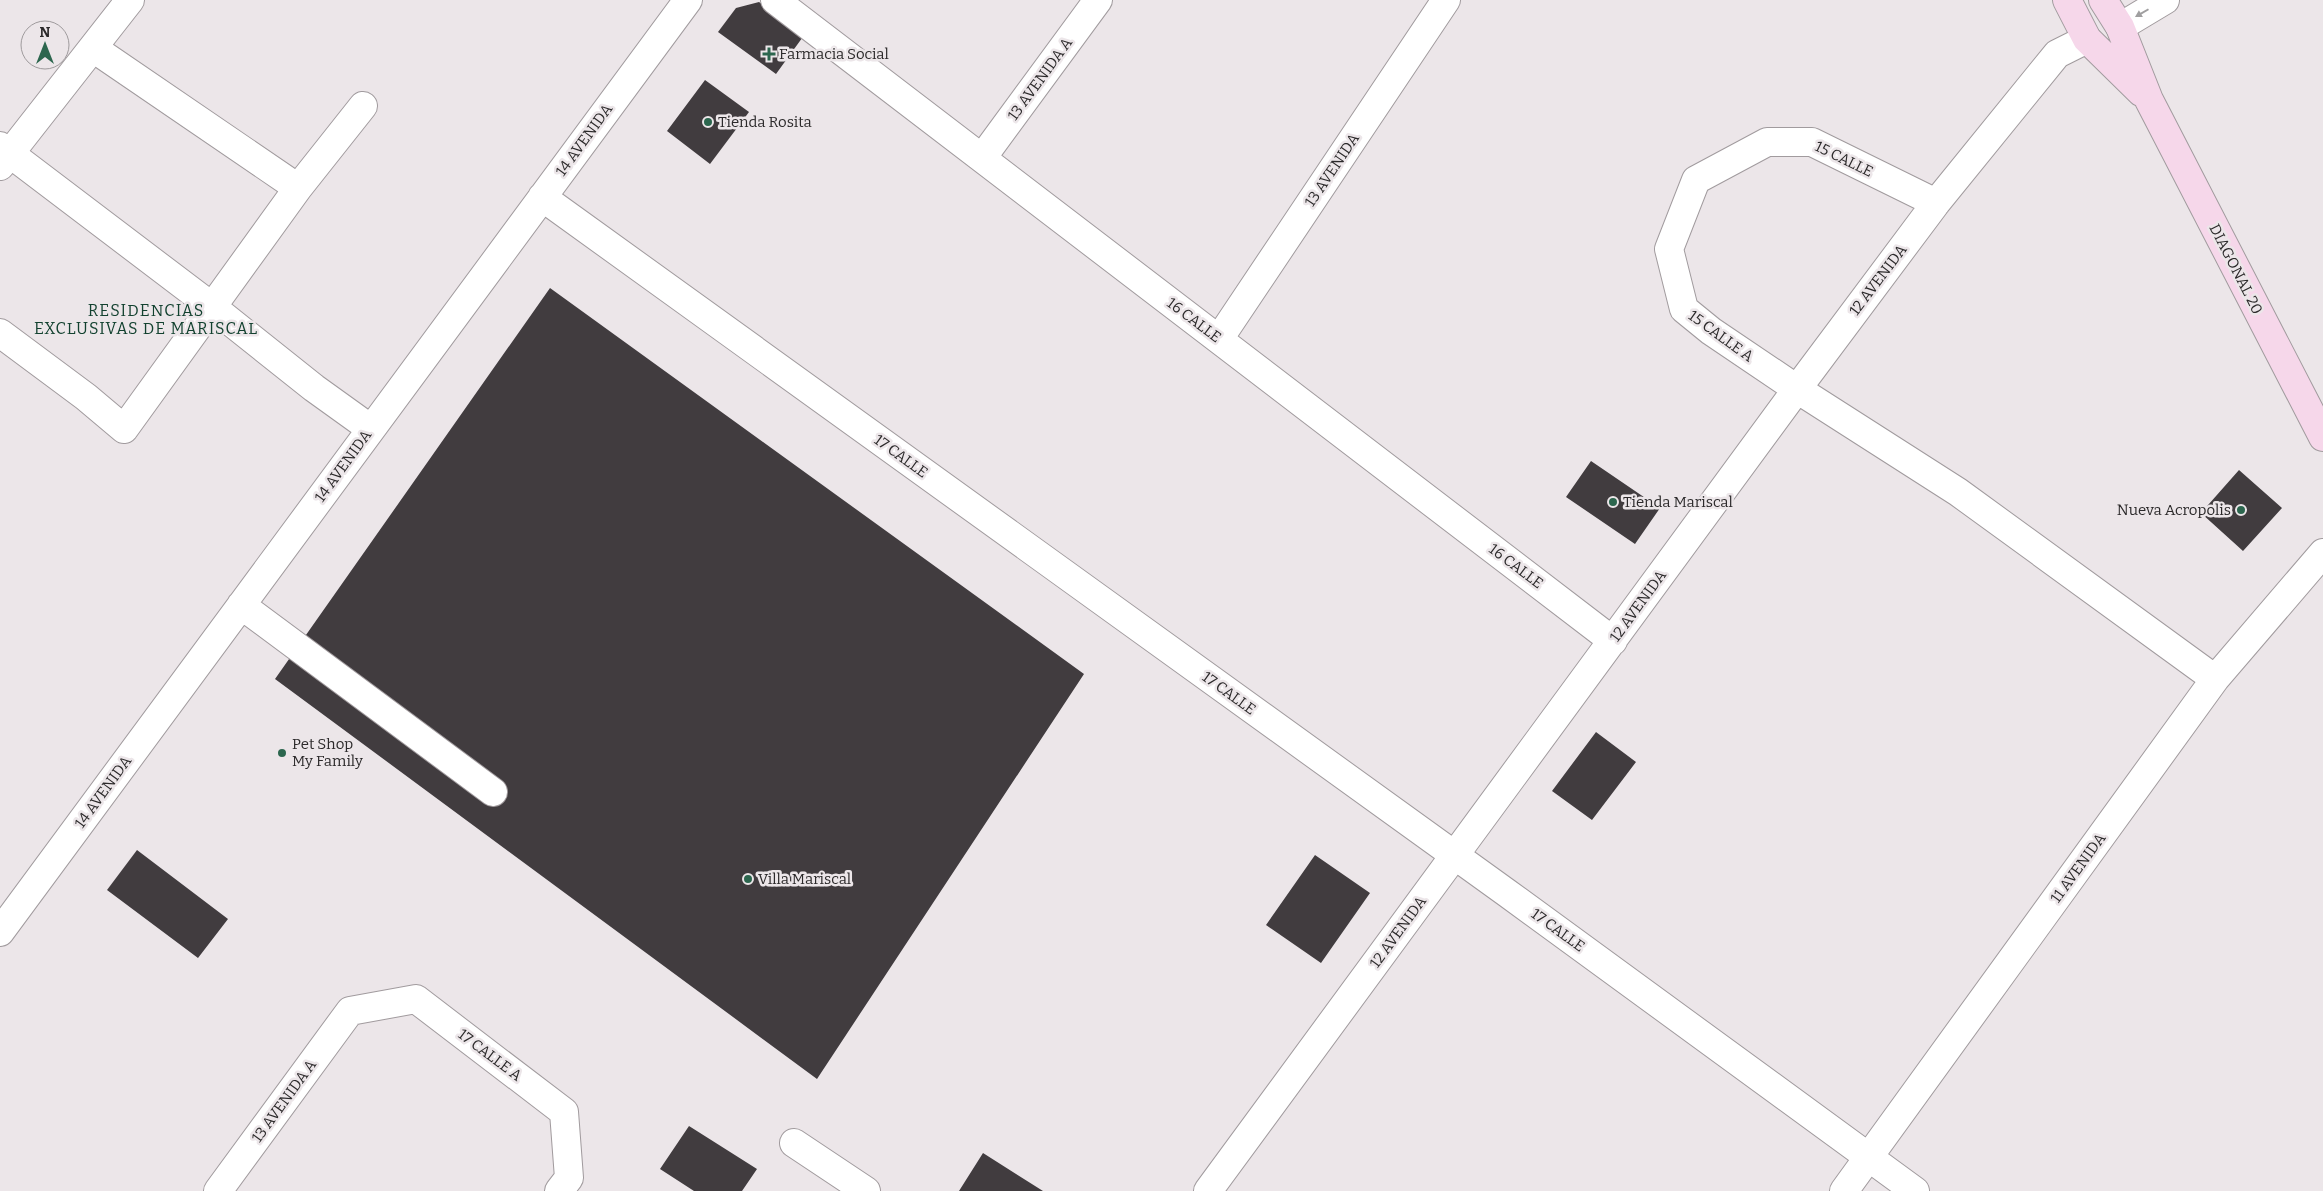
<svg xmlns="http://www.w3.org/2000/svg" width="2323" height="1191" font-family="Bitter,serif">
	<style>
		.building { fill: #413c3f }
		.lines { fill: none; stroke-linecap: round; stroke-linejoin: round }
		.street-casing { stroke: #a19b9e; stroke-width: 30 }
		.secondary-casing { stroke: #a19b9e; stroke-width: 30 }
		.street { stroke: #fff; stroke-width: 28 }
		.secondary { stroke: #f6d7ea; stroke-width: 28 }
		.oneway { fill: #a09fa0 }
		.poi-dot { fill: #2c664e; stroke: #ece6e9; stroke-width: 2 }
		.labels { text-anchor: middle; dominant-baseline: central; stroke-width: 5; stroke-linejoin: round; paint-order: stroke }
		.poi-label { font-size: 15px; fill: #2c2a2b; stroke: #ece6e9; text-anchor: start }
		.street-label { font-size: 15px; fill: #2c2a2b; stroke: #ece6e9 }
		.neighbourhood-label { font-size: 16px; letter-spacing: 1px; fill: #12412f; stroke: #ece6e9 }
	</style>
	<rect width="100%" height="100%" fill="#ece6e9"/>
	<path class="building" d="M759,2l46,32 -29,40 -58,-42 18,-24z
		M705,80l44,32 -39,52 -43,-33z
		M550,288l534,386 -267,405 -542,-400z
		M1591,461l69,47 -25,36 -69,-47z
		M2239,470l43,38 -39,43 -42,-38z
		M1596,732l40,30 -44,58 -40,-29z
		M137,850l91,69 -30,39 -91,-68z
		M1315,855l55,38 -49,70 -55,-38z
		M689,1126l68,43 -15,22h-48l-34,-22z
		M983,1153l60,38h-84z"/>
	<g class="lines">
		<g class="street-casing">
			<path id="street" d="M775,0l838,641
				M2120,27l45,-27
				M93,48l205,140
				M0,146l211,160 103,82 57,41
				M982,158l116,-158
				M0,166l130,-166
				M542,197l965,696 408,298
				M1936,203l-124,-61h-45l-71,38 -27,69 15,60 27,22 86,58 161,103 257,187
				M0,333l86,64 38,32 174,-241 65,-82
				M1219,339l227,-339
				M241,605l252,187
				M0,932l688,-932
				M794,1143l72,48
				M218,1191l132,-180 66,-12 148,113 5,66 -10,13
				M1208,1191l589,-802 139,-186 121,-149 30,-15
				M1844,1191l371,-512 108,-126"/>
		</g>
		<g class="secondary-casing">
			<path id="secondary" d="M2067,0l20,39 54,53
				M2103,0l17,27 29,73 174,337"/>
		</g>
		<use href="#street" class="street"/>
		<use href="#secondary" class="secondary"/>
	</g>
	<defs><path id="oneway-solid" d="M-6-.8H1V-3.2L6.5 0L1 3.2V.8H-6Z" transform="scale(1.25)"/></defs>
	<use class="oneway" href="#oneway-solid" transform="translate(2142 13) rotate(150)"/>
	<g class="poi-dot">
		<path d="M766.5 46.5h5v5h5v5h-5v5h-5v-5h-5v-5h5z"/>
		<circle cx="708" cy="122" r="5"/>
		<circle cx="1613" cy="502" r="5"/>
		<circle cx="2241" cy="510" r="5"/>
		<circle cx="282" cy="753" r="5"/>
		<circle cx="748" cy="879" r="5"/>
	</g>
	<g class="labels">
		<g class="poi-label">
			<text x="779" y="54">Farmacia Social</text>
			<text x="718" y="122">Tienda Rosita</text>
			<text x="1623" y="502">Tienda Mariscal</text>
			<text x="2231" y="510" text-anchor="end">Nueva Acropolis</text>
			<text x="292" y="744">Pet Shop<tspan x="292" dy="17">My Family</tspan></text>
			<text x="758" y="879">Villa Mariscal</text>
		</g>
		<g class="street-label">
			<text transform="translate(1040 79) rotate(-54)">13 AVENIDA A</text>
			<text transform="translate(584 140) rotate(-54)">14 AVENIDA</text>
			<text transform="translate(1844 159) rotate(26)">15 CALLE</text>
			<text transform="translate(1332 170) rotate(-56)">13 AVENIDA</text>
			<text transform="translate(2236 269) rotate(63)">DIAGONAL 20</text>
			<text transform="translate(1878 280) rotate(-53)">12 AVENIDA</text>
			<text transform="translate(1194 320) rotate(37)">16 CALLE</text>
			<text transform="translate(1721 336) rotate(36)">15 CALLE A</text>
			<text transform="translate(901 456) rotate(36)">17 CALLE</text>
			<text transform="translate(343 466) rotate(-54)">14 AVENIDA</text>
			<text transform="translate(1516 566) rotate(37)">16 CALLE</text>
			<text transform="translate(1638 606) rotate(-54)">12 AVENIDA</text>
			<text transform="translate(1229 693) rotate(36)">17 CALLE</text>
			<text transform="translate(103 792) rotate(-54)">14 AVENIDA</text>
			<text transform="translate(2078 868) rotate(-54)">11 AVENIDA</text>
			<text transform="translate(1558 930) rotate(36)">17 CALLE</text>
			<text transform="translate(1398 932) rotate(-54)">12 AVENIDA</text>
			<text transform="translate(490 1055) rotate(37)">17 CALLE A</text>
			<text transform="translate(284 1101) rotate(-54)">13 AVENIDA A</text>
		</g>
		<g class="neighbourhood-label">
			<text x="146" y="310">RESIDENCIAS<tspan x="146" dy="18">EXCLUSIVAS DE MARISCAL</tspan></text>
		</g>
	</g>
	<g transform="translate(45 45)"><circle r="24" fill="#ece6e9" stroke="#9f9b9d"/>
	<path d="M0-4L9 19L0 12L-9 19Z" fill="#2c664e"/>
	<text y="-8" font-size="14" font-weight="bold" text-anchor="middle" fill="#2c2a2b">N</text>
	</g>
</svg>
